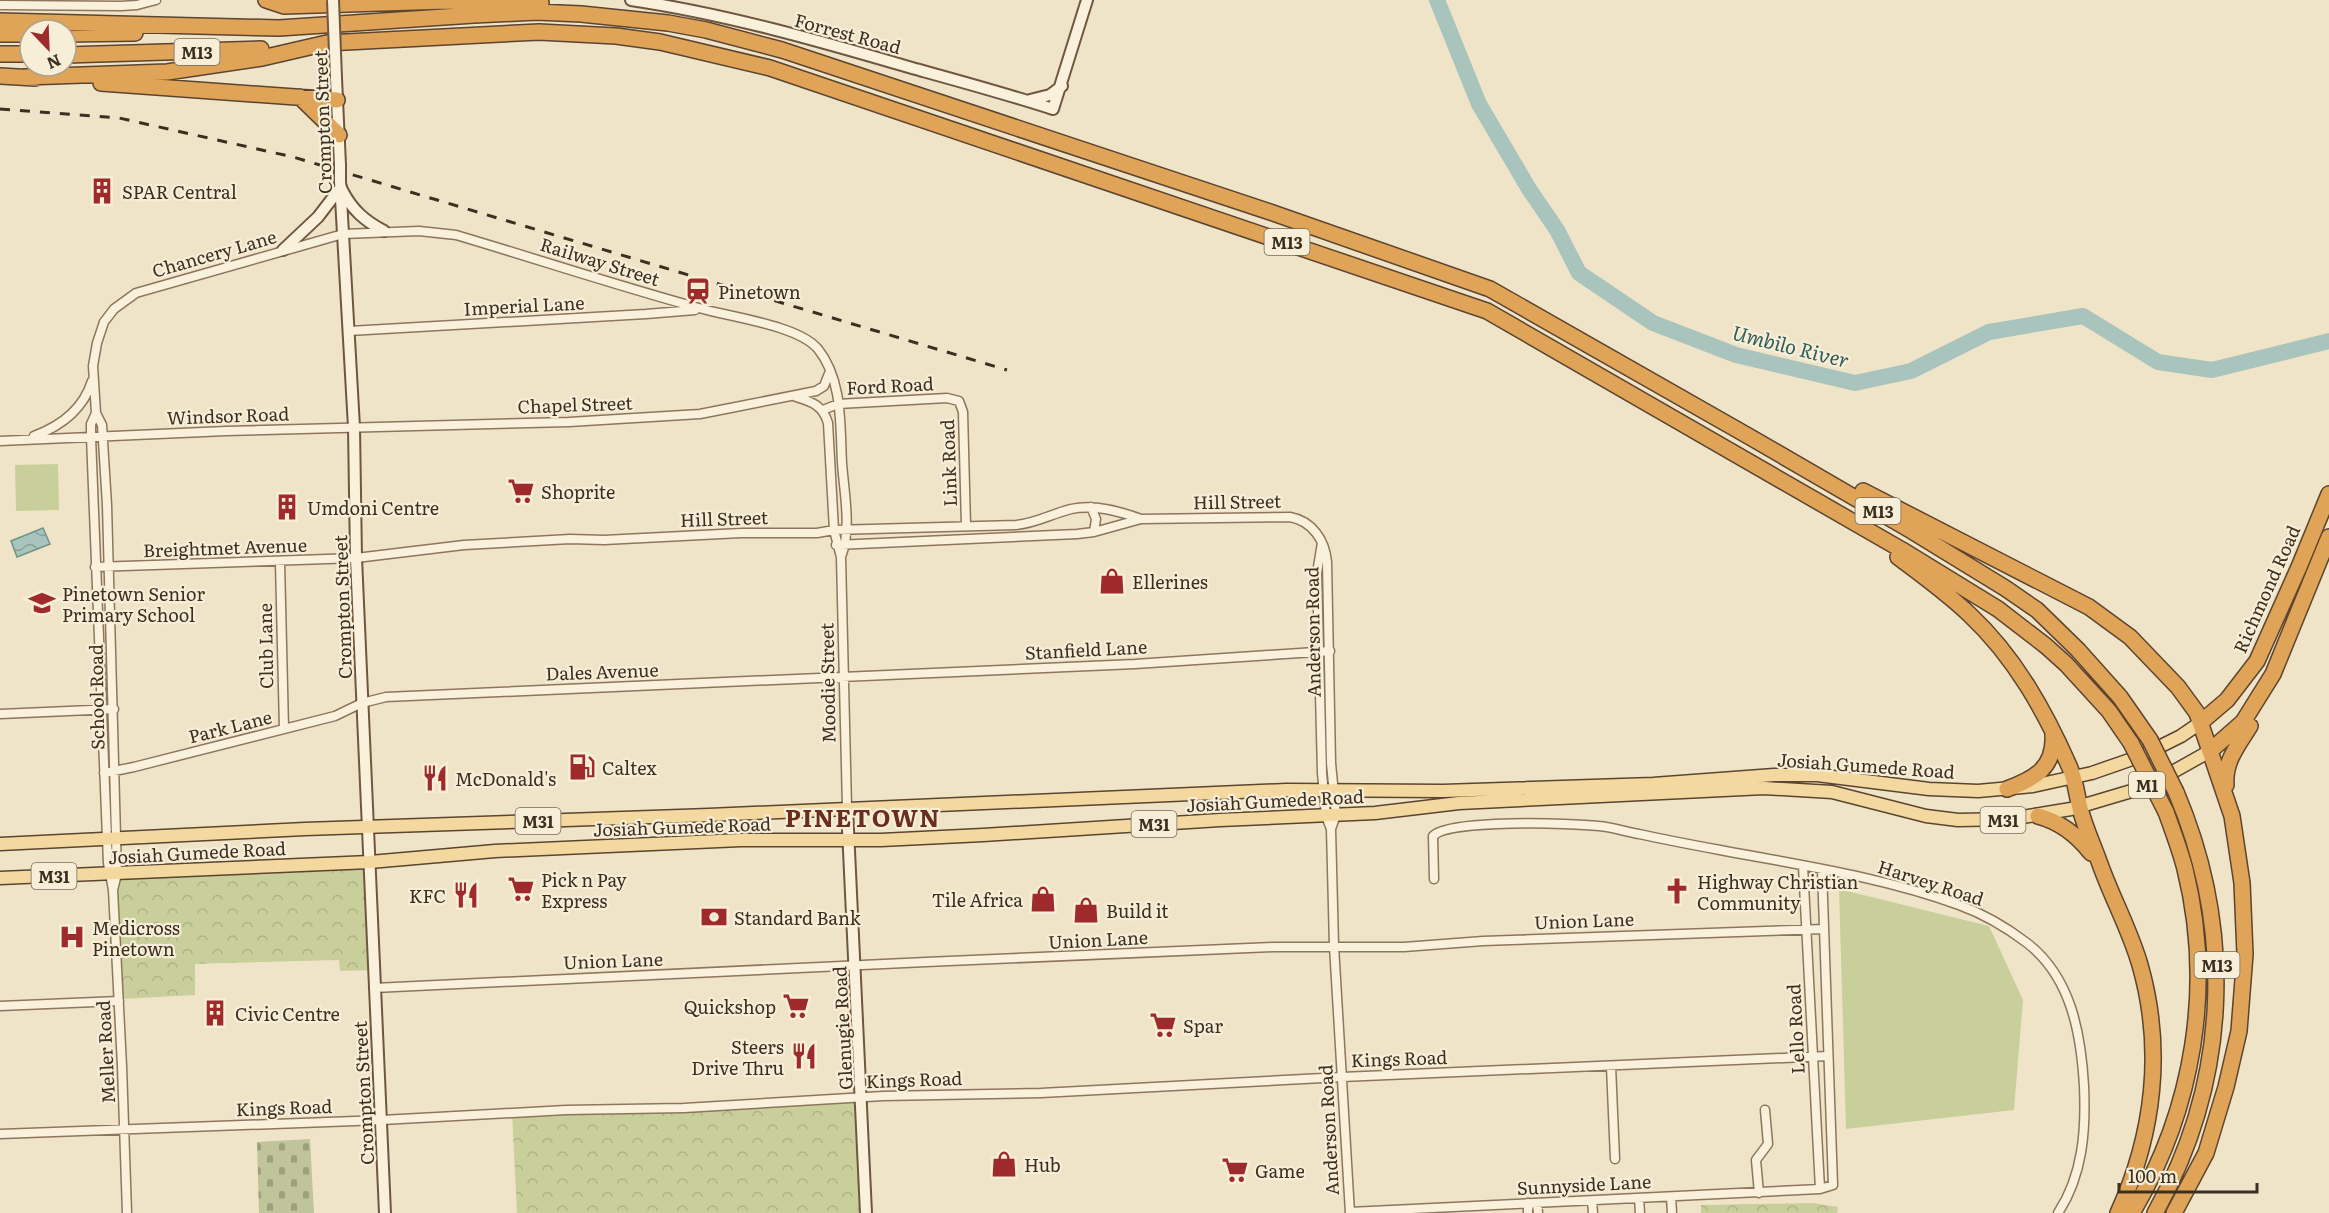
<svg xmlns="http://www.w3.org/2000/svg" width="2329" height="1213" font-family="Literata,serif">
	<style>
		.grass { fill: #c9cf9b }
		.forest { fill: url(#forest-crowns) }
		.cemetery { fill: url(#cemetery-stones) }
		.water { fill: url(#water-waves); stroke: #6f938a; stroke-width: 1.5 }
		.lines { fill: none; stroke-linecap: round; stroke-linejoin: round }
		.river { stroke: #a9c4bc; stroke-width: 16 }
		.street-casing { stroke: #8d765c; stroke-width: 11 }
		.secondary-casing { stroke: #6f573f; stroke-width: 14 }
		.primary-casing { stroke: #5b4430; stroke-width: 15 }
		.highway-casing { stroke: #5b4430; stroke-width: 18 }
		.street { stroke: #faf1dc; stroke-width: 8 }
		.secondary { stroke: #faf1dc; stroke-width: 10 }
		.primary { stroke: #f3d9a0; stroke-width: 12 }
		.highway { stroke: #e0a458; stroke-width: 15 }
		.rail { stroke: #3d2e20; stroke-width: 3; stroke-dasharray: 10 10; stroke-linecap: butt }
		.secondary-bridge-casing { stroke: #6f573f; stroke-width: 14; stroke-linecap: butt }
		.highway-bridge-casing { stroke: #5b4430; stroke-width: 18; stroke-linecap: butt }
		.secondary-bridge { stroke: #faf1dc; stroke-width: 10 }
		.highway-bridge { stroke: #e0a458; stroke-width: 15 }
		.labels { text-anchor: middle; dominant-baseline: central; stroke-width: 4.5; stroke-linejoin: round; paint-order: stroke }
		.shield { fill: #f7eed8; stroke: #756857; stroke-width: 1.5 }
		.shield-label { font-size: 16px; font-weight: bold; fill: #3d2e20 }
		.street-label { font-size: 18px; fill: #3d2e20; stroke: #f7eed8 }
		.poi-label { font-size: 18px; fill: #3d2e20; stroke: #f7eed8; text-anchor: start }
		.water-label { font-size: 20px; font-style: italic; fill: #2f5d5a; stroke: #f7eed8 }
		.district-label { font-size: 24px; font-weight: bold; letter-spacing: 1.5px; fill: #6b2e1e; stroke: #f7eed8 }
	</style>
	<defs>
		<pattern id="forest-crowns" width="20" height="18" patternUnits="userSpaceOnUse" patternTransform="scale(1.5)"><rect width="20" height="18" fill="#c9cf9b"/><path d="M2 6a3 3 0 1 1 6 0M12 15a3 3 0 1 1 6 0" fill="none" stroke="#aeb285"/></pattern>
		<pattern id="cemetery-stones" width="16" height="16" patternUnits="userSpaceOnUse" patternTransform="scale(1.5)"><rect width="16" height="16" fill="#bfc49a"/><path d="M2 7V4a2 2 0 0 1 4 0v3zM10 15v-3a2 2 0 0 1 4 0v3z" fill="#9ca07d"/></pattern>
		<pattern id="water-waves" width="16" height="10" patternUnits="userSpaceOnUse" patternTransform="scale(1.5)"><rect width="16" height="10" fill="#a9c4bc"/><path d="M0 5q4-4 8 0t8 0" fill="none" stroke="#8ba098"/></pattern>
	</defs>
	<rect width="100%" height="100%" fill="#f0e4c8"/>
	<path class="grass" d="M58,464l1,46 -43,1 -1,-46z
		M1839,889l150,37 34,74 -9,110 -168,19z"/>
	<path class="forest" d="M370,863l4,107 -34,1 -1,-11 -144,4v31l-75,4 -7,-124z
		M862,1097l4,116h-349l-5,-100z
		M1813,1203l25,4 -1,6h-136v-8z"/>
	<path class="cemetery" d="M310,1139l4,74h-55l-2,-71z"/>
	<path class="water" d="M43,528l7,16 -33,13 -6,-16z"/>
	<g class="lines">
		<path class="river" d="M1437,0l42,104 50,85 28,41 22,43 74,50 83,32 119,28 56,-12 78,-39 94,-16 75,46 54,8 117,-29"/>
		<g class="street-casing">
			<path id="street" d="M0,5l121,1 16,-1 19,-5
				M349,331l297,-17 49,-4
				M796,397c17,5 27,9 32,26l6,107 7,27 6,251
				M823,410l15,-6 109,-6 12,3 4,11 3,114
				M96,413l-5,11v13l17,426 5,27 9,176 5,147
				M34,436c27,-10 49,-26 58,-55
				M0,441l226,-10 343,-9 131,-8 116,-23 8,-5 6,-15
				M1091,507l5,12 -2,13
				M1322,543l-5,30 5,200 4,43 5,13 3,117 16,267
				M836,545l241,-11 17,-2 47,-13 149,-2c22,4 35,23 37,45l4,201 5,52 -5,14
				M280,562l4,167
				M95,567l261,-9 108,-13 106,-6 34,1 137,-7h76l17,-3 182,-5c21,-2 35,-11 55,-16 23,-5 48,2 70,10
				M0,714l114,-5
				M104,773l30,-6 201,-51 27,-13 24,-6 749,-33 195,-13
				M1803,866l17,323
				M1434,879l-1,-43c16,-17 139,-13 166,-10 13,1 27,6 40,8 27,6 54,11 81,16 80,15 163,27 239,55 25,9 47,22 68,38 44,34 54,90 57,143 2,44 -1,89 -26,127
				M113,890l4,-16 -10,-369 -5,-80 -6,-12 -3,-47 4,-23 7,-21 10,-13 22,-16 207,-59 76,-3 37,4c81,24 162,51 243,73 30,9 99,17 119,41 25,31 22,77 24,114 2,29 10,66 -1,94
				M374,988l552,-26 348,-15h130l79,-6 341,-12
				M0,1006l119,-5
				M1611,1066l4,93
				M0,1134l382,-14 184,-10 118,-2 199,-12 158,-3 301,-16 486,-21
				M1759,1193l-3,-33 12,-16 -3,-34
				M1671,1197l1,16
				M1639,1198l1,15
				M1592,1201l1,12
				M1528,1203v10
				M1537,1203l1,10
				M1350,1212l470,-23 13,-4 -11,-315"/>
		</g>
		<g class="secondary-casing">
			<path id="secondary" d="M631,0c95,14 189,41 281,68 47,13 95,26 141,41l34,-109
				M336,78l4,87
				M1030,100l20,-5 12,-9
				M340,181l14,246 2,131 29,655
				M342,190c10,20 23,31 42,41
				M283,250l35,-33 23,-30
				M847,808l19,405"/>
		</g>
		<g class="primary-casing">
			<path id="primary" d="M0,844l305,-15 404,-14 577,-25 157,1 210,-7 121,-9h43l112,14 49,2 55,-5 59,-13 49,-17 40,-20 19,-13
				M0,878l370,-16 125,-11 246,-11h140l102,-5 237,-15 155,-7 84,-10 305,-15 68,4 94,24 32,4 52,-1 61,-10 64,-19 27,-12 48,-27"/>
		</g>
		<g class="highway-casing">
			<path id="highway" d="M266,0l18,6 162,-5 95,2
				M0,21l279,7 195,-13 63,-3 44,2 87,9 38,7 76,20 491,163 217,76 260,148 162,94 93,57 32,22 41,40 42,47 30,43
				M0,34h30
				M66,34l69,-1
				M0,54h30
				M66,55l195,-6
				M0,76l35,2
				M26,77l141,-5 95,-14 65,-15 212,-11 77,4 44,6 110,26 717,243 415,239 96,59 48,37 20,18 43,47 22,32
				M101,83l236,17
				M300,97l39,38
				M1863,491l226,116 41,30 48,50 19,26 35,103 10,67 3,71 -6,77 -13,56 -20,66 -32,60
				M1898,557c24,18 49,36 71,57 46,43 76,97 101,154 6,14 7,30 11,44 5,18 13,35 19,52 12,34 30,66 40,101 24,84 14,169 -22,248
				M2200,723l27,-23 30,-39 42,-94 30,-73
				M2210,751l33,-29 30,-48 56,-137
				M2226,785c-2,-23 12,-40 24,-59
				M2007,789c27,-10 48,-21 46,-54
				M2038,816c23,6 39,19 53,37
				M2132,1213c62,-104 82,-227 53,-344 -5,-19 -12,-38 -19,-57
				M2155,1213c74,-132 80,-282 21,-421"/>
		</g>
		<use href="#street" class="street"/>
		<use href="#secondary" class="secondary"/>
		<use href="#primary" class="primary"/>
		<use href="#highway" class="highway"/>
		<path class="rail" d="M0,109l119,9 174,39 714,213"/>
		<g class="secondary-bridge-casing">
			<path id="secondary-bridge" d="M333,0l3,78
				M340,165v16"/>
		</g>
		<g class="highway-bridge-casing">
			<path id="highway-bridge" d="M2150,740l26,52
				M2131,743l35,69"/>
		</g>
		<use href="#secondary-bridge" class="secondary-bridge"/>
		<use href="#highway-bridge" class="highway-bridge"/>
	</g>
	<defs>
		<g id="building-bare" transform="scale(2.07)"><path d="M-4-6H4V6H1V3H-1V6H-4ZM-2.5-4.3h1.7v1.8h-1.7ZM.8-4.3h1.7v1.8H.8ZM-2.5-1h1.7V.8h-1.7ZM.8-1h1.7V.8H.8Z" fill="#9e2a2b" stroke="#f7eed8" stroke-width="2.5" paint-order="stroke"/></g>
		<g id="station-bare" transform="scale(2.07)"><path d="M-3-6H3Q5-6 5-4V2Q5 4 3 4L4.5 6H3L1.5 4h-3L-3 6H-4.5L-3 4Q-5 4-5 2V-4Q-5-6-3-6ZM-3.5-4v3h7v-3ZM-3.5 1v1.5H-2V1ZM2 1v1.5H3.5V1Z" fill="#9e2a2b" stroke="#f7eed8" stroke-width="2.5" paint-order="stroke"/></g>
		<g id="supermarket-bare" transform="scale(2.07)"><path d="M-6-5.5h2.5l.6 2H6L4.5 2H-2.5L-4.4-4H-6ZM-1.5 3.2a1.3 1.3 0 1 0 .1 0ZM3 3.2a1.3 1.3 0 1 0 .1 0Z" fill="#9e2a2b" stroke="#f7eed8" stroke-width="2.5" paint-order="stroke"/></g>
		<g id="shop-bare" transform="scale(2.07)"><path d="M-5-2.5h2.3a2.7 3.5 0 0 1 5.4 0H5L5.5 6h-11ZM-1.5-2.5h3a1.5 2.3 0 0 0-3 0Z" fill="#9e2a2b" stroke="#f7eed8" stroke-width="2.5" paint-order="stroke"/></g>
		<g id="school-bare" transform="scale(2.07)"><path d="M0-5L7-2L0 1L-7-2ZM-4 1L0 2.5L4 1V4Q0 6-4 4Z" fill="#9e2a2b" stroke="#f7eed8" stroke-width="2.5" paint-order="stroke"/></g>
		<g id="fuel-bare" transform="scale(2.07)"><path d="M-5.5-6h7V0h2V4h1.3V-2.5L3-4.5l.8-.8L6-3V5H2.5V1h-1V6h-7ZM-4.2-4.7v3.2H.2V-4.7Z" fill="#9e2a2b" stroke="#f7eed8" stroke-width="2.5" paint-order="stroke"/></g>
		<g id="restaurant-bare" transform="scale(2.07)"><path d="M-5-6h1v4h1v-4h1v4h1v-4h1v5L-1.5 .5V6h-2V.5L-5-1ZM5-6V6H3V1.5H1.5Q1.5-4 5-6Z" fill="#9e2a2b" stroke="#f7eed8" stroke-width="2.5" paint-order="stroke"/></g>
		<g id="church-bare" transform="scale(2.07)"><path d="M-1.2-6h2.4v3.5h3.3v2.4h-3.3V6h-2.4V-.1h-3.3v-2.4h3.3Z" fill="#9e2a2b" stroke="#f7eed8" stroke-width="2.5" paint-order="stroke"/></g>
		<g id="bank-bare" transform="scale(2.07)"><path d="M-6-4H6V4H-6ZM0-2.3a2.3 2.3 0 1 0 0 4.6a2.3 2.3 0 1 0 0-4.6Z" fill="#9e2a2b" stroke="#f7eed8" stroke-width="2.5" paint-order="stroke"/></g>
		<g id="hospital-bare" transform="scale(2.07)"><path d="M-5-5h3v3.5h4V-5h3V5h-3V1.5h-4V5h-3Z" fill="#9e2a2b" stroke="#f7eed8" stroke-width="2.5" paint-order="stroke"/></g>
	</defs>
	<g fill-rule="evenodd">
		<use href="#building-bare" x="102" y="191"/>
		<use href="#station-bare" x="698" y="291"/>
		<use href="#supermarket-bare" x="521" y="491"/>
		<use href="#building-bare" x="287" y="507"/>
		<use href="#shop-bare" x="1112" y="581"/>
		<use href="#school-bare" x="42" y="603"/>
		<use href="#fuel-bare" x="582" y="767"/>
		<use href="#restaurant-bare" x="435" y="778"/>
		<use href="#supermarket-bare" x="521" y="889"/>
		<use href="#church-bare" x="1677" y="891"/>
		<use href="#restaurant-bare" x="466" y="895"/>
		<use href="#shop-bare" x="1043" y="899"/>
		<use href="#shop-bare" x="1086" y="910"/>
		<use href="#bank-bare" x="714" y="917"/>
		<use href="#hospital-bare" x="72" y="937"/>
		<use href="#supermarket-bare" x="796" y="1006"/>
		<use href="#building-bare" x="215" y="1013"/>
		<use href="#supermarket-bare" x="1163" y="1025"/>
		<use href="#restaurant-bare" x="804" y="1056"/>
		<use href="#shop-bare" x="1004" y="1164"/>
		<use href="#supermarket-bare" x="1235" y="1170"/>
	</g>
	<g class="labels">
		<g class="shield">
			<rect x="174.5" y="39" width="45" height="26" rx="4.5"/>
			<rect x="1264.5" y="229" width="45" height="26" rx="4.5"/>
			<rect x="1855.5" y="498" width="45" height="26" rx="4.5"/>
			<rect x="2129" y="772" width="36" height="26" rx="4.5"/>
			<rect x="1980.5" y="807" width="45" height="26" rx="4.5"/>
			<rect x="515.5" y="808" width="45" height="26" rx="4.5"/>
			<rect x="1131.5" y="811" width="45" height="26" rx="4.5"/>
			<rect x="31.5" y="863" width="45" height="26" rx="4.5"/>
			<rect x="2194.5" y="952" width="45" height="26" rx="4.5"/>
		</g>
		<g class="shield-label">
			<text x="197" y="52">M13</text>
			<text x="1287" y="242">M13</text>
			<text x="1878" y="511">M13</text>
			<text x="2147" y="785">M1</text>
			<text x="2003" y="820">M31</text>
			<text x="538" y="821">M31</text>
			<text x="1154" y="824">M31</text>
			<text x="54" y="876">M31</text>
			<text x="2217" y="965">M13</text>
		</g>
		<g class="street-label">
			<text transform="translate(848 33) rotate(15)">Forrest Road</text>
			<text transform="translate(322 122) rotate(-92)">Crompton Street</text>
			<text transform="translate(214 253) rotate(-16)">Chancery Lane</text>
			<text transform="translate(600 261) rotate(17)">Railway Street</text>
			<text transform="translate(524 305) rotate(-3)">Imperial Lane</text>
			<text transform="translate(890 385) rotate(-3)">Ford Road</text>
			<text transform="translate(575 404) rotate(-2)">Chapel Street</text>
			<text transform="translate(228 415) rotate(-2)">Windsor Road</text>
			<text transform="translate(948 463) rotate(-92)">Link Road</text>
			<text transform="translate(1237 501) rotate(-1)">Hill Street</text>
			<text transform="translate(724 518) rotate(-2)">Hill Street</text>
			<text transform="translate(225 547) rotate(-2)">Breightmet Avenue</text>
			<text transform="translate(2266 589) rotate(-66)">Richmond Road</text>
			<text transform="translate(342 607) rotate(-92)">Crompton Street</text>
			<text transform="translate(1312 632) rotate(-91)">Anderson Road</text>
			<text transform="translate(265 646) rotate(-91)">Club Lane</text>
			<text transform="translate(1086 649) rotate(-3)">Stanfield Lane</text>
			<text transform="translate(602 671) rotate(-2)">Dales Avenue</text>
			<text transform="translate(827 683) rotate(-91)">Moodie Street</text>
			<text transform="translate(96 697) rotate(-91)">School Road</text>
			<text transform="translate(230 726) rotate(-14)">Park Lane</text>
			<text transform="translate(1866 765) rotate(4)">Josiah Gumede Road</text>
			<text transform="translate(1275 800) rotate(-3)">Josiah Gumede Road</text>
			<text transform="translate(682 826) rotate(-2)">Josiah Gumede Road</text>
			<text transform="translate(197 852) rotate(-3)">Josiah Gumede Road</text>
			<text transform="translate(1931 882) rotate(18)">Harvey Road</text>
			<text transform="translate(1584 920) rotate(-2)">Union Lane</text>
			<text transform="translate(1098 939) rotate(-3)">Union Lane</text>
			<text transform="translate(613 960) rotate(-2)">Union Lane</text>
			<text transform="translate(842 1028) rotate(-93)">Glenugie Road</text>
			<text transform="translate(1795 1029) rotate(-93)">Lello Road</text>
			<text transform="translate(105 1052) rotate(-93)">Meller Road</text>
			<text transform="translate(1399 1058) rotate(-2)">Kings Road</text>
			<text transform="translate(914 1079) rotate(-2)">Kings Road</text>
			<text transform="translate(363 1093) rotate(-93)">Crompton Street</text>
			<text transform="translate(284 1107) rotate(-2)">Kings Road</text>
			<text transform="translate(1328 1130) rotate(-93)">Anderson Road</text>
			<text transform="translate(1584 1184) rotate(-3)">Sunnyside Lane</text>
		</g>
		<g class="poi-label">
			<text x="122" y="191">SPAR Central</text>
			<text x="718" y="291">Pinetown</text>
			<text x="541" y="491">Shoprite</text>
			<text x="307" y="507">Umdoni Centre</text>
			<text x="1132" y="581">Ellerines</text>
			<text x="62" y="593">Pinetown Senior<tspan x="62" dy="21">Primary School</tspan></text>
			<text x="602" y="767">Caltex</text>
			<text x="455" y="778">McDonald's</text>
			<text x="541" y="879">Pick n Pay<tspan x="541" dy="21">Express</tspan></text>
			<text x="1697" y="881">Highway Christian<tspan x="1697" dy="21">Community</tspan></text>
			<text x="446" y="895" text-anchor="end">KFC</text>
			<text x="1023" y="899" text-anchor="end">Tile Africa</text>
			<text x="1106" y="910">Build it</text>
			<text x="734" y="917">Standard Bank</text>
			<text x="92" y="927">Medicross<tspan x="92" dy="21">Pinetown</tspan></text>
			<text x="776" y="1006" text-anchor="end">Quickshop</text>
			<text x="235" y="1013">Civic Centre</text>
			<text x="1183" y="1025">Spar</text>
			<text x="784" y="1046" text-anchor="end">Steers<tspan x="784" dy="21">Drive Thru</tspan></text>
			<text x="1024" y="1164">Hub</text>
			<text x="1255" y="1170">Game</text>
		</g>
		<g class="water-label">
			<text transform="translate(1791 345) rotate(14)">Umbilo River</text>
		</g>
		<g class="district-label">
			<text x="863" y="816">PINETOWN</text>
		</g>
	</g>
	<g transform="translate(48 48) rotate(157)"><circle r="28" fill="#f7eed8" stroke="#ada18e" stroke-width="1.5"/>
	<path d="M0-4.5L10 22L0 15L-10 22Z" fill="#9e2a2b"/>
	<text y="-9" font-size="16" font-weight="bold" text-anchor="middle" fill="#3d2e20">N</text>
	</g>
	<path d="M2119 1183v9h138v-9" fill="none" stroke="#3d2e20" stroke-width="3"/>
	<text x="2128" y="1183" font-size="18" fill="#3d2e20" stroke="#f7eed8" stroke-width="4.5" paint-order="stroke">100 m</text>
</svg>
